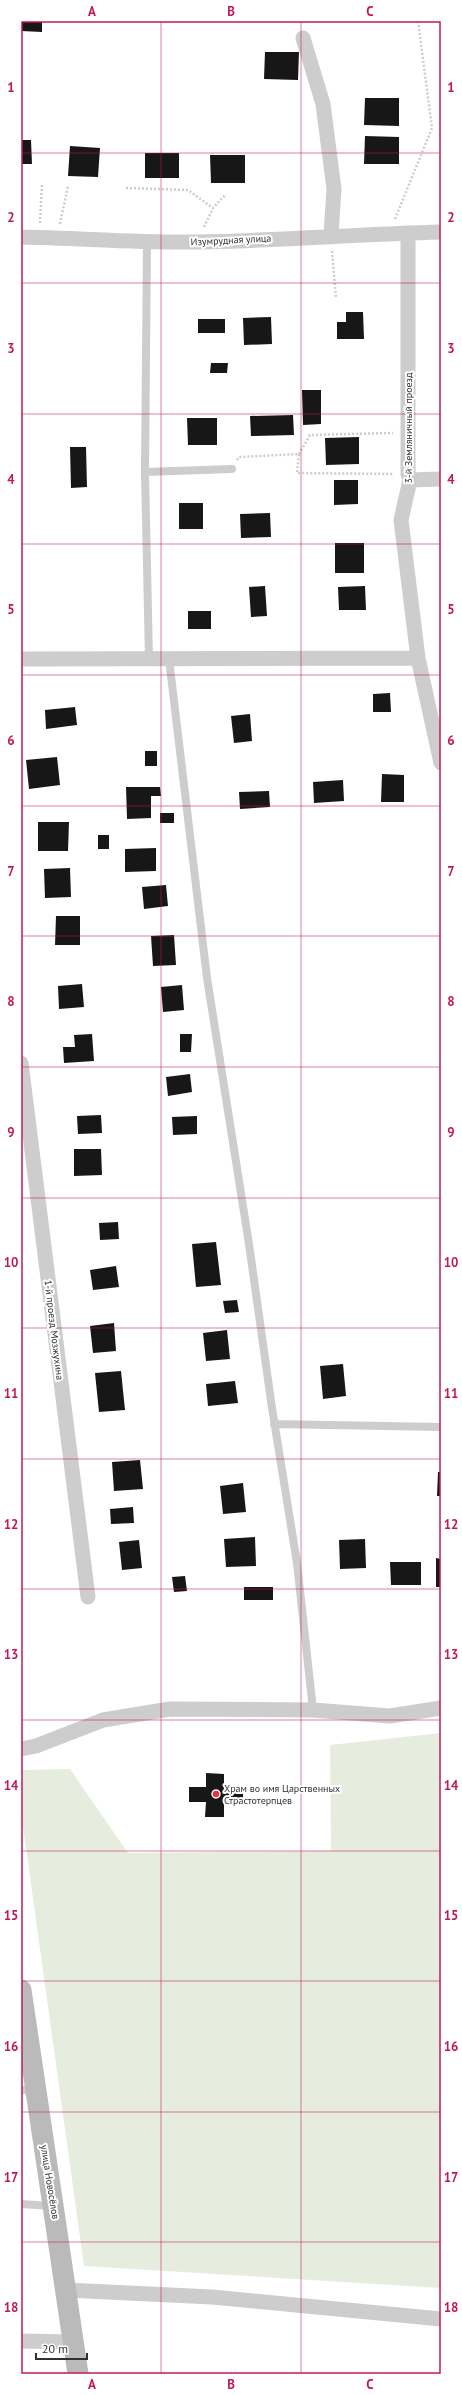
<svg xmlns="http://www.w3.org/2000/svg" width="462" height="2395" font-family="'PT Sans',sans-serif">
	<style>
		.green { fill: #e7edde }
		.building { fill: #171717 }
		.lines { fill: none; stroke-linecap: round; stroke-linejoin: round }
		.path { stroke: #cdcdcd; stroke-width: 2.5; stroke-dasharray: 2 2; stroke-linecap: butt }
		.lane { stroke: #cdcdcd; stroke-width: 8 }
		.street { stroke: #cdcdcd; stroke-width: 15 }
		.secondary { stroke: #bababa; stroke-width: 21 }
		.grid { fill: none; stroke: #c2185b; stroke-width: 1; stroke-opacity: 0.55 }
		.poi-dot { fill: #e93141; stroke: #fff; stroke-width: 1.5 }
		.labels { text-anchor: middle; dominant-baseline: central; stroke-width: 4; stroke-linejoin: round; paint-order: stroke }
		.street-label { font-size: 10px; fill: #303030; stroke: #fff }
		.poi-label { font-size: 10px; fill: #303030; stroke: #fff; text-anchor: start }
		.neatline { fill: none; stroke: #c2185b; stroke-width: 1.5 }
		.grid-label { font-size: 13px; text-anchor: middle; font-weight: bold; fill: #c2185b }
	</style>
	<rect width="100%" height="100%" fill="#fff"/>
	<path class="green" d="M441,1733v555l-357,-22 -63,-454v-42l49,-1 58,84 203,-2 -1,-106z"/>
	<path class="building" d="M21,21h21v11l-21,-1z
		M265,52h34l-1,28 -34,-1z
		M365,98h34v28l-35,-1z
		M365,136l34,1v27h-35z
		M21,140h10l1,24h-11z
		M70,146l30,2 -2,29 -30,-1z
		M145,153h34v25h-34z
		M210,155h35v28h-34z
		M346,312h17l1,27h-27v-17h9z
		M271,317l1,27 -28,1 -1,-27z
		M198,319h27v14h-27z
		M211,363h17l-1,10h-17z
		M302,390h19v34l-18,1z
		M293,415l1,20 -43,1 -1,-20z
		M187,418h30v27h-29z
		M359,437v27l-33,1 -1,-27z
		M70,447h16l1,40 -16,1z
		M334,480h24v24l-24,1z
		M179,503h24v26h-24z
		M270,513l1,24 -30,1 -1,-24z
		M335,543h29v30h-29z
		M265,586l2,30 -16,1 -2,-30z
		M365,586l1,24h-27l-1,-23z
		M188,611h23v18h-23z
		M390,693l1,19h-18v-18z
		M75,707l2,18 -31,4 -1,-19z
		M250,714l2,27 -18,2 -3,-27z
		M145,751h12v15h-12z
		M57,757l3,28 -31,4 -3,-29z
		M382,774l22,1v27h-23z
		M343,780l1,21 -30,2 -1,-21z
		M126,787h34l1,9h-10v22l-24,1z
		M269,791l1,16 -30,2 -1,-17z
		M160,813h14v10h-14z
		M38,822h31l-1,29h-30z
		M98,835h11v14h-11z
		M156,848v23l-31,1v-23z
		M70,868l1,29 -26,1 -1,-29z
		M166,885l2,21 -24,3 -2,-22z
		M56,916h24v29h-25z
		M174,935l2,30 -23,1 -2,-30z
		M82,984l2,23 -25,2 -1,-23z
		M182,985l2,25 -21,2 -2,-25z
		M92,1034l2,27 -30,2 -1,-16h12l-1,-12z
		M180,1034h12l-1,18h-11z
		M190,1074l2,18 -24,4 -2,-19z
		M101,1115l1,18 -24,1 -1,-18z
		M197,1116v18l-24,1 -1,-18z
		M74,1149h27l1,26 -28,1z
		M118,1222l1,17 -19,1 -1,-17z
		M216,1242l5,43 -25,2 -4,-43z
		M116,1266l3,21 -26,3 -3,-20z
		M237,1300l2,12 -14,1 -2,-12z
		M114,1323l2,28 -23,2 -3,-27z
		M227,1330l3,29 -24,2 -3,-28z
		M343,1364l3,32 -23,3 -3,-33z
		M121,1371l4,39 -26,2 -4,-39z
		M235,1381l3,22 -30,3 -2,-22z
		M140,1460l3,29 -29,2 -2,-29z
		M438,1472h3v24h-4z
		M243,1483l3,29 -23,2 -3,-28z
		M133,1507l1,16 -23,1 -1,-15z
		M255,1537l1,29 -30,1 -2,-28z
		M365,1539l1,29 -26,1 -1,-29z
		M139,1540l3,28 -20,2 -3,-28z
		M436,1558l5,1v28h-5z
		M390,1562h31v23h-30z
		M185,1576l2,15 -13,1 -2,-15z
		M244,1587h29v13h-29z
		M206,1773l18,1v13h19v15h-19v15h-19l1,-15h-17v-15h17z"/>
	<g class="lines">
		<path class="path" d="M126,188l62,2 25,18
			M395,219l37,-91 -14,-107
			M40,223l2,-39
			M60,224l8,-38
			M204,227l9,-19 13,-14
			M332,251l4,47
			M299,454l11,-19 83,-2
			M237,460l2,-3 60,-3 -2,19 97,1"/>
		<path class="lane" d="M145,472l2,-230
			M149,659l-4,-187 87,-3
			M169,659l38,319 42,266 23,164 25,155 16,147
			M274,1424l167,3
			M21,2090h14
			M21,2204l31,2"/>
		<path class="street" d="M303,38l20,66 11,85 -3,46
			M408,233v241l2,6 -9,40 17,138 23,105
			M21,237c58,1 117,6 175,5 82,-1 163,-8 245,-10
			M410,480l31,-1
			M21,659l397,-1
			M21,1063l67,534
			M21,1749l15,-3 67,-26 67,-11 143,1 77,6 51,-8
			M66,2290l146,7 229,22
			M21,2341l53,1"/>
		<path class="secondary" d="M21,1990l57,384"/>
	</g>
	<path class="grid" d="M161,21v2353M301,21v2353M21,153h420M21,283h420M21,414h420M21,544h420M21,675h420M21,806h420M21,936h420M21,1067h420M21,1198h420M21,1328h420M21,1459h420M21,1589h420M21,1720h420M21,1851h420M21,1981h420M21,2112h420M21,2242h420"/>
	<circle class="poi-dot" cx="216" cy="1794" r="4"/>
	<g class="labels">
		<g class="street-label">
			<text transform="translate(231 240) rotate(-3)">Изумрудная улица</text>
			<text transform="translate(408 428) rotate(-90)">3-й Земляничный проезд</text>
			<text transform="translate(54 1330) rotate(83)">1-й проезд Мозжухина</text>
			<text transform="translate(50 2182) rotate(81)">улица Новосёлов</text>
		</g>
		<g class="poi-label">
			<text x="224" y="1788">Храм во имя Царственных<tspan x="224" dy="12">Страстотерпцев</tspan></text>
		</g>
	</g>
	<rect width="462" height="2395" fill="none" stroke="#ffffff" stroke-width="44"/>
	<path d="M36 2353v6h51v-6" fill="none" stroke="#303030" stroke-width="2"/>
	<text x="42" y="2353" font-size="12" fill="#303030" stroke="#ffffff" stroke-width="3" paint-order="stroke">20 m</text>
	<rect x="22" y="22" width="418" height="2351" class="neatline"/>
	<g class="grid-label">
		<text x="92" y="16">A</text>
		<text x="231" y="16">B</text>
		<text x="370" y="16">C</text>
		<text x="11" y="92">1</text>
		<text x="451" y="92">1</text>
		<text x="11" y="222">2</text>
		<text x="451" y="222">2</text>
		<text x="11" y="353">3</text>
		<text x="451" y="353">3</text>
		<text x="11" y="484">4</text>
		<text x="451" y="484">4</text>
		<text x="11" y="614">5</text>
		<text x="451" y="614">5</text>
		<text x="11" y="745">6</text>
		<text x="451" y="745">6</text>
		<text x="11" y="876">7</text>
		<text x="451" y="876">7</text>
		<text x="11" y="1006">8</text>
		<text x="451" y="1006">8</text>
		<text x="11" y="1137">9</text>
		<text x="451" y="1137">9</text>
		<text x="11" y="1267">10</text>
		<text x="451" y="1267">10</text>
		<text x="11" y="1398">11</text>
		<text x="451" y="1398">11</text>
		<text x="11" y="1529">12</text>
		<text x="451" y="1529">12</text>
		<text x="11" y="1659">13</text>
		<text x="451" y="1659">13</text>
		<text x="11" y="1790">14</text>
		<text x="451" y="1790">14</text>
		<text x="11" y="1920">15</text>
		<text x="451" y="1920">15</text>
		<text x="11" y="2051">16</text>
		<text x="451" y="2051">16</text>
		<text x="11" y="2182">17</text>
		<text x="451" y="2182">17</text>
		<text x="11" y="2312">18</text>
		<text x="451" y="2312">18</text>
		<text x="92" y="2389">A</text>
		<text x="231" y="2389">B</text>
		<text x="370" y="2389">C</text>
	</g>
</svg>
